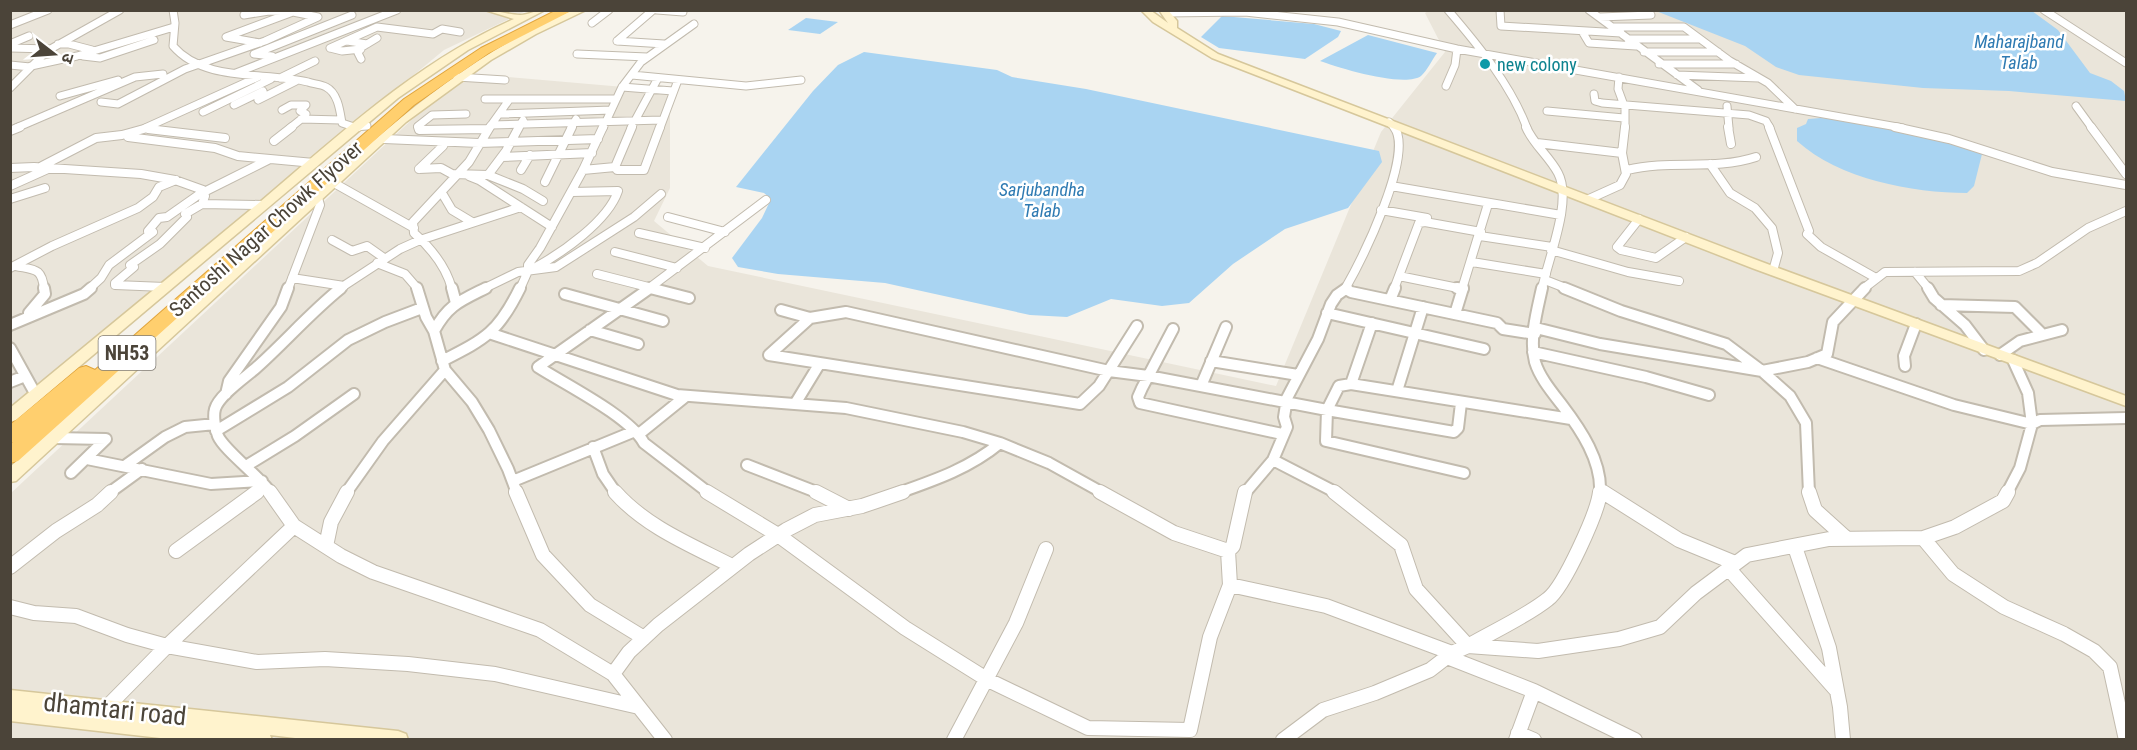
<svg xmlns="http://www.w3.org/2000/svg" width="2137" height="750" font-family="'Roboto Condensed','Noto Sans Devanagari',sans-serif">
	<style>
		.residential { fill: #eae5da }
		.water { fill: #a9d4f2 }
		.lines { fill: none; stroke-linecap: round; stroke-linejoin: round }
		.street-far3-casing { stroke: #c2bbae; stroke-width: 9 }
		.street-far2-casing { stroke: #c2bbae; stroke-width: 10 }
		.street-far1-casing { stroke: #c2bbae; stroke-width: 14 }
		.street-casing { stroke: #c2bbae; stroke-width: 16 }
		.secondary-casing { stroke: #d6c79b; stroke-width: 3 }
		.highway-casing { stroke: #e0a43c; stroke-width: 2 }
		.street-far3 { stroke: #fff; stroke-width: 7 }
		.street-far2 { stroke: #fff; stroke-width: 8 }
		.street-far1 { stroke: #fff; stroke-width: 10 }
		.street { stroke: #fff; stroke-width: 14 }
		.secondary { fill: #fff3cd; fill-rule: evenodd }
		.highway { fill: #ffcf6e; fill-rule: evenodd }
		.culture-dot { fill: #0f9aa8; stroke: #fff; stroke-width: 2 }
		.labels { text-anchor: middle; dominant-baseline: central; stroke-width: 5; stroke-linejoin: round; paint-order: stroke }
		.far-water-label { font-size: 18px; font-style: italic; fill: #2e7ab2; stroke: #fff }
		.far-culture-label { font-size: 18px; fill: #0d838f; stroke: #fff; text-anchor: start }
		.shield { fill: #fff; stroke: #817c74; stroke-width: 1.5 }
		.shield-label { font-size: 20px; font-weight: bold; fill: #4b4439 }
		.street-label { font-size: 21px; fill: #4b4439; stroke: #fff }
		.near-street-label { font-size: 26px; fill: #4b4439; stroke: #fff }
	</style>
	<rect width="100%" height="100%" fill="#f6f3ec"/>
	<path class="residential" d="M11,11h515l-82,39 -433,358z
		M1428,11h698v728l-2115,1v-247l451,-420 208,18v97l-16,33 54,45 568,120 105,-254 64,-80 -20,-39z"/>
	<path class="water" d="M1656,11h376l26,19 32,43 21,8 13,10 2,10 -117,-10 -86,-3 -124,-13 -23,-8 -31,-21z
		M1222,16l92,8 27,7 -3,6 -33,22 -86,-11 -18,-11z
		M806,18l32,4 -18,12 -32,-4z
		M1368,35l69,18c-5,7 -10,18 -16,23 -16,12 -82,-8 -101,-15z
		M864,52l133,18 15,7 74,12 293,62 3,11 -34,46 -63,21 -52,35 -44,39 -27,3 -51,-7 -44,18 -37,-2 -145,-32 -107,-9 -40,-7 -6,-9 30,-40 9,-19 -7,-6 -28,-6 77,-96 25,-26z
		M1821,118c55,4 110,17 161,36l-8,32 -7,7c-55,0 -128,-14 -170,-52v-13l9,-4 2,-5z"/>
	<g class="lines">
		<g class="street-far3-casing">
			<path id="street-far3" d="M173,10l2,13 -2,23c32,37 91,25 135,36 5,2 13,2 18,5 12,6 14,24 16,36l12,4 13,-1
				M657,10l26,2
				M1448,10c30,35 63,75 79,118
				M1500,10l1,16 120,7
				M1589,10l109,80
				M2044,10l82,53
				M1166,13l79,-1 93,10 119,27 446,79
				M244,15l25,-4 24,1 -67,25 34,6
				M1600,17l51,-2
				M592,23l17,-13
				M10,25l38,-15
				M1612,27h72l46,34 38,22 27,26
				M1583,33l6,10 47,3
				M1628,39h72
				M347,41l20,3
				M617,41l47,3
				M617,41l36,-31
				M10,44l19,-8
				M58,44h11l23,6
				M10,48l40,1
				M330,48l47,-21 56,7 9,-5 18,3
				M330,48l12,3 19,-2
				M1644,52h74
				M577,54l70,3
				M83,56l17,2 54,-18
				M272,56l-18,-2 98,-39
				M361,59l-3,-6 4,-6 15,-9
				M1659,64h77
				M10,65l20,2
				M31,66l46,-10 97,-29
				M236,73l161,-63
				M632,75l114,11 55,-6
				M1677,75l82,3
				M457,77l48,3
				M1619,77l-1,12 7,19v20
				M280,78l35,-17
				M1446,86l9,-21 2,-16
				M622,87l51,4
				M10,88l37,-37 73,-41
				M1594,94l1,7 7,2 147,12 17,6 4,7
				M60,96l58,-16
				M485,99h130
				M258,100l38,-19
				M101,102l17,2 67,-35 80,-28 53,-24 -25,-5
				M234,105l29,-14
				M1727,106l2,22
				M2076,106l16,22
				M282,110l9,-5h15l-6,6 6,3 -1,2 -15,12
				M1547,111l77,7
				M203,112l68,-33
				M500,114l111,-4
				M301,119l40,1
				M1389,122l6,6
				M491,125l170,-5
				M16,128l119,-51 28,-3
				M145,128l113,-51
				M419,128l-1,-2 14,-11 34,-1
				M489,128l20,-28
				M518,128l5,-8
				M571,128l5,-9
				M603,128l19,-41 19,-25 53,-38
				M631,128l27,-50
				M660,128l18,-48"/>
		</g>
		<g class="street-far2-casing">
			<path id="street-far2" d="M353,127h5
				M418,127l1,3 69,-1
				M632,127l-17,40 2,3h27l16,-43
				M1526,127c7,17 23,29 32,46 15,28 -10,85 -16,116
				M1728,127l3,17
				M1769,127l40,104 -2,3 14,13 55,31
				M1895,127l54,12 103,33 74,13
				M2091,127l35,47
				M148,129l77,9
				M10,131l10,-4
				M128,137l87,11 23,8 76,7
				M384,139l95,4 119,-4
				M274,141l18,-14
				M1537,143l85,10
				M502,157l90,-4
				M1710,164l20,29 25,15 17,20 6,25 -5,18
				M42,166l54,-28 26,-3 29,-8
				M10,168l24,-1 107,7 34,6 28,10 2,6 -3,8 61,1
				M419,169l22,-1 11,6 36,1 35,14 20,12
				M419,169l24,-23
				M521,170l9,-15
				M583,170l32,-3
				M1627,170c44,-11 86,1 129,-13
				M488,175l18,-24 13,-24
				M469,176l10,4 73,47
				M545,182l27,-55
				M334,183l80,45
				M10,186l40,-18
				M1391,186l170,29
				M204,192l64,-32
				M442,193l10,17 20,12
				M10,199l35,-11
				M1589,199l31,-14 6,-11 -4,-21 3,-26
				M1381,210l46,8 -2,4
				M668,217l57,15
				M1639,219l-22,28 4,3 35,8 30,-21
				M639,233l66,15
				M1480,236l72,11
				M332,240l20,11 15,-5 17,12
				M1551,250l77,22 51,9
				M615,252l62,16
				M1472,262l74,12
				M377,263l28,11 13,15
				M16,266c19,4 26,2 28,23
				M10,268l42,-22 86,-38 15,-11 6,-10 17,-7
				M534,268c28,-15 74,-47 84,-77l-46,1
				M1915,272l14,17
				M597,274l59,15
				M1399,276l64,13
				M292,278l52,8
				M1545,280l23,9
				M165,287l-50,-2v-2l19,-16 -4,-2 30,-21 27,-27 -2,-3 17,-10
				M89,289l12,-11 8,-13 44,-33 -5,-1 11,-13 8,-1 37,-26
				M288,289l32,-84 -2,-7
				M339,289l61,-40 20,-9 101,-33
				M452,289c-6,-23 -20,-40 -38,-56l-1,-11 56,-60 21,-35
				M483,289l35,-17 38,-5 78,-50 27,-23
				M520,289l8,-18v-6l12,-17 43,-78 20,-43
				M648,289l118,-89
				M1345,289c16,-28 70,-135 49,-162
				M1394,289l25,-66 6,-1 56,10
				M1462,289l26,-85
				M1863,289l22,-17 134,-1 18,-8 51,-35 38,-17"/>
		</g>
		<g class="street-far1-casing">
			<path id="street-far1" d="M417,288l9,29 8,14
				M452,288l4,15
				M486,288c-26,13 -38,17 -52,43l11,39 27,32 17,28 19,39 9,24
				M650,288l-112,79c28,18 91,49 106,76l65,50
				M650,288l39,10
				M1457,288l6,1
				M1542,288c-5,23 -13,51 -7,74 5,16 17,30 27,43 19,25 40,56 38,88
				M1564,288l57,23 105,33 36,27 28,25 16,27 3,70
				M1928,288l6,10 31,27 19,25
				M1346,289l5,3 146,31 6,6 32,5
				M565,294l98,27
				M1390,300l5,-12
				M1941,305l74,2 27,27
				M1327,313l157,36
				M1455,314l8,-26
				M32,315l-3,-2 16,-19 -1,-6
				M810,318l36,-6 263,59 39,5 179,34 12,-24 12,-2 220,35
				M10,325l74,-31 7,-6
				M1536,328l64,16 162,27 46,-9 19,-8 6,-32 32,-34
				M1173,329l-31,59 -4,9 2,6 142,31
				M590,330l48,14
				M492,334l185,61 169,13 117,24 37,11 49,20 54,30
				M10,348l26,47
				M1533,352l113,25 63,18
				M769,355l311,49 19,-18 38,-60
				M769,355l41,-37 -29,-8
				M2000,355l20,-14 42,-11
				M1817,358l137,47 78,19 -4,-31 -15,-33
				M442,361c43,-22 56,-28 78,-73
				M1211,361l87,14
				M1905,366l-1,-10 12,-32
				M10,382l15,-6
				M1351,384l21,-61
				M1201,386l25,-59
				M1397,391l26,-84
				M226,394l3,-13 52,-74 7,-19
				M1461,403l-3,25 -4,4 -127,-22 -1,31 138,32
				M795,404l25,-41
				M216,431l72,-44 60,-47 37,-18 37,-14
				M639,434l47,-38
				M54,438l52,1 -35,34
				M593,447l10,27 13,19
				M87,459l124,25 51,-3
				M1273,460l14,-33 -3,-10 3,-19 31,-59 13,-35 6,-9 10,-7
				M126,465l39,-28 20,-10 30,-3
				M747,465l72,28
				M246,466l49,-30 59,-42
				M513,481l122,-50
				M1602,491l3,2
				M109,493l33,-24
				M255,493l10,-7
				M271,493c-12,-17 -47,-43 -53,-57 -3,-7 -5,-20 -3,-27 4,-14 31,-32 42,-42 29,-26 54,-55 84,-79
				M346,493l37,-52 62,-71
				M898,493c37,-13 72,-25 102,-50
				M1245,493l28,-33 64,33
				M2007,493l13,-25 12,-44 8,-4 86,-2"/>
		</g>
		<g class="street-casing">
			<path id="street" d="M270,492l24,34 47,30 32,16 167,58 73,44 52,66
				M516,492l27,63 47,50 54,33
				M615,492c31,35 76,53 117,74
				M707,492l71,43 127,93 83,52 100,48 102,2 20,-93 20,-52 -2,-34 5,-5 12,-54
				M816,492l33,17
				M1100,492l74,41 54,18
				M1334,492l67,53 15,44 52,57c24,-14 59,-30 80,-47 16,-12 50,-87 52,-107
				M1603,492l76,48 56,23
				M1809,492l6,18 32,29
				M1923,538l30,36 51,33 60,27 30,17 16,16 16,73
				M326,546l5,-24 16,-30
				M1795,547l34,101 11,59 3,33
				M176,551l81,-59
				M10,567l46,-36 41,-26 14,-13
				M1728,568l109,123
				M1230,585l96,21 126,47
				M10,607l24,6 42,3 51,19 40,11 90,16 68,-3 83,5 87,10 144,33
				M1447,657l87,34 101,49
				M613,674l16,-22 29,-27 91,-71 37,-24 29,-15 47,-9 41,-14
				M103,711l64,-65 127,-120
				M1518,733l16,7
				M954,740l62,-117 30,-74
				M1283,740l40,-30 52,-17 55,-23 22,-17 16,-7 70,5 81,-12 41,-12 36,-34 51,-38 82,-16 94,-1 32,-11 48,-26 5,-9
				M1516,740l18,-49"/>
		</g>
		<g class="secondary-casing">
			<path id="secondary" d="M485,10c12,0 24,5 35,5 8,0 16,-5 25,-5l-77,40 -70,48 -382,322 -6,2v-14c83,-69 167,-137 250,-206 79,-67 158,-141 254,-183z
				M573,10h13l-50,24 -45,26 -85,62 -390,359 -6,1v-15c87,-78 174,-156 261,-234 95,-86 182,-172 302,-223z
				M1141,10h9l18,13 -9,-13h9l9,11v7l41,26 544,208 364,134v10l-374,-138 -540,-210 -59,-36z
				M10,690l388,41 8,3 2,6h-96l-42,-5 2,5h-94l-168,-19z"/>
		</g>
		<g class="highway-casing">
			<path id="highway" d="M557,10h16l-84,43 -75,52 -396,356 -8,2v-19l3,-2h-3v-17l69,-57 7,-2 9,4 309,-271 77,-51z"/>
		</g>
		<use href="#street-far3" class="street-far3"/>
		<use href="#street-far2" class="street-far2"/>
		<use href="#street-far1" class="street-far1"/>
		<use href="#street" class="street"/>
		<use href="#secondary" class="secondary"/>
		<use href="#highway" class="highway"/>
	</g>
	<circle class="culture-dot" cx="1485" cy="64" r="6"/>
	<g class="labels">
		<g class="far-water-label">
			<text x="2019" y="41">Maharajband<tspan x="2019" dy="21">Talab</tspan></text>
			<text x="1042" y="189">Sarjubandha<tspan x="1042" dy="21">Talab</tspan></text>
		</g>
		<g class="far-culture-label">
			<text x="1497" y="64">new colony</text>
		</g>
		<rect class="shield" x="98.5" y="336" width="57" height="34" rx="4.5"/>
		<g class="shield-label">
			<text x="127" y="353">NH53</text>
		</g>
		<g class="street-label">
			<text transform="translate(266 229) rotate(-42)">Santoshi Nagar Chowk Flyover</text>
		</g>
		<g class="near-street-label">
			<text transform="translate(115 709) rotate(6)">dhamtari road</text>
		</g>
	</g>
	<rect width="2137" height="750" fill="none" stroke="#4b4439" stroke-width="24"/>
	<g transform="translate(54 54) rotate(107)" stroke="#ffffff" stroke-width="4.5" paint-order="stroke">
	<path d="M0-4.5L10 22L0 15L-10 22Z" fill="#4b4439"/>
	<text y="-9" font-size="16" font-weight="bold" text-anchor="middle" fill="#4b4439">उ</text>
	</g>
</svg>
